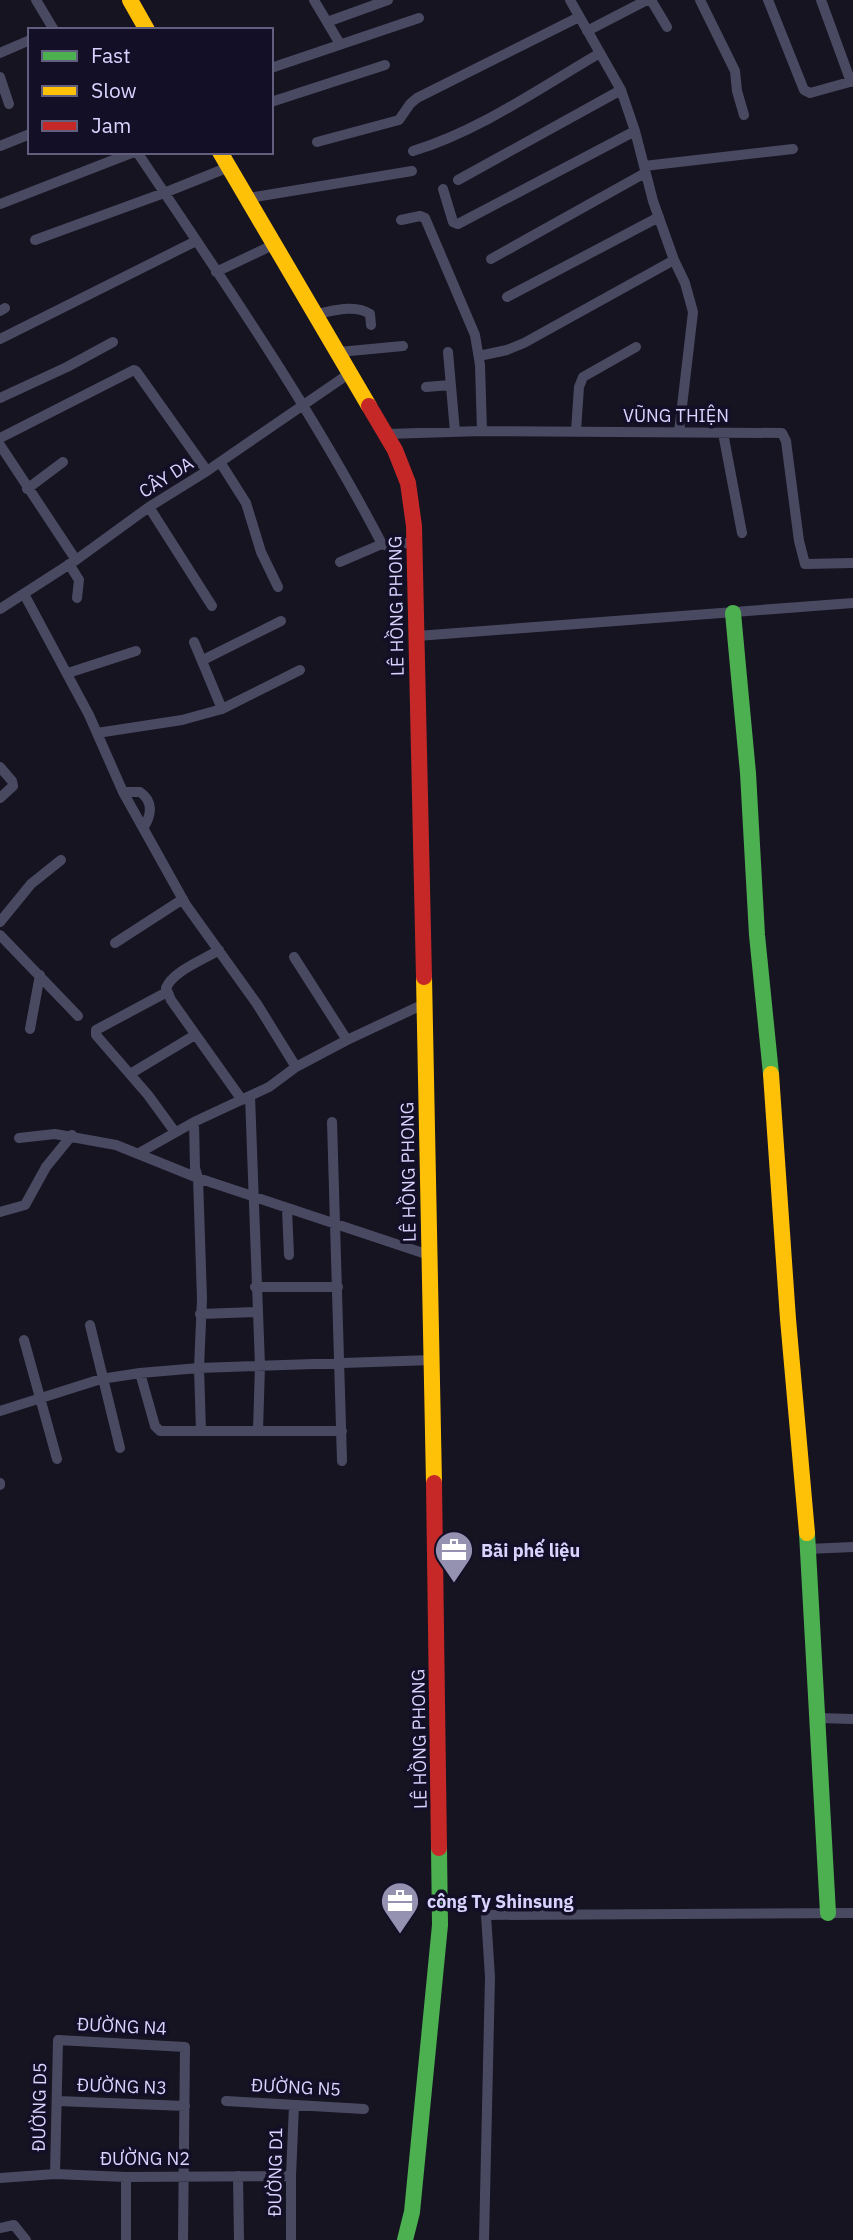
<svg xmlns="http://www.w3.org/2000/svg" width="853" height="2240" font-family="'IBM Plex Sans',sans-serif">
	<style>
		.lines { fill: none; stroke-linecap: round; stroke-linejoin: round }
		.street { stroke: #4a4962; stroke-width: 10 }
		.fast { stroke: #4caf50; stroke-width: 16 }
		.slow { stroke: #ffc107; stroke-width: 16 }
		.jam { stroke: #c62828; stroke-width: 16 }
		.labels { text-anchor: middle; dominant-baseline: central; stroke-width: 7; stroke-linejoin: round; paint-order: stroke }
		.street-label { font-size: 18px; fill: #d9d4ff; stroke: #130f26 }
		.poi-label { font-size: 18px; font-weight: bold; fill: #d9d4ff; stroke: #130f26; text-anchor: start }
	</style>
	<rect width="100%" height="100%" fill="#161421"/>
	<g class="lines">
		<path class="street" d="M36,0l18,30
			M314,0l26,44
			M570,0l51,90 14,41 18,70 21,59 11,23 8,29 -14,120
			M651,0l16,27
			M700,0l35,71 2,20 7,24
			M768,0l36,90 6,3 43,-12
			M821,0l30,82
			M327,22l61,-22
			M587,31l60,-31
			M0,53l30,-13
			M271,68l148,-50
			M0,77l9,27
			M271,102l114,-37
			M317,142l82,-22 11,-16 7,-6 162,-81
			M0,146l30,-12
			M413,151c66,-20 127,-63 187,-98
			M137,152c86,128 174,256 245,392
			M644,166l149,-17
			M458,180l163,-90
			M443,189l10,33 5,2 177,-93
			M249,198l163,-27
			M0,204l134,-52
			M401,220l19,-4 5,2 50,117 5,30 2,66
			M35,240l129,-47 65,-26
			M491,259l154,-86
			M216,272l59,-28
			M507,297l152,-80
			M0,311l5,-3
			M316,314c17,-3 39,-10 54,0l1,11
			M0,339l196,-98
			M339,352l64,-6
			M448,352l7,80
			M479,356l28,-6 17,-7 150,-83
			M426,387l24,-2
			M0,398l67,-31 46,-25
			M576,431l3,-44 4,-10 53,-30
			M723,433l19,100
			M387,434l95,-3 300,2 4,8 13,100 6,23 48,-1
			M0,438l134,-68 2,1 71,100
			M0,445l76,115
			M220,462l26,41 15,49 17,35
			M27,489l36,-27
			M149,507l63,99
			M340,562l42,-18 9,3 23,-6
			M69,564l10,16 -2,18
			M24,594l65,121 34,77 63,113 71,99 39,63
			M0,609l76,-49 73,-53 58,-36 143,-98
			M417,636l436,-33
			M203,660l78,-39
			M68,673l68,-22
			M222,709l78,-39
			M97,733l85,-13 40,-11 -28,-67
			M0,767l12,14 1,5 -13,12
			M123,792h17c13,9 12,22 4,35
			M0,922l31,-38 30,-24
			M0,935l78,81
			M115,943l68,-44
			M219,950c-16,10 -46,21 -53,38l5,12 71,100
			M294,957l53,83
			M167,992l-71,38v5l52,60 27,37
			M30,1029l10,-54
			M130,1074l65,-39
			M250,1096l10,270 -2,64
			M194,1122l1,46 3,10 4,121 -3,69 2,63
			M332,1122l10,339
			M19,1138l36,-4 61,11 82,33 231,77
			M139,1153l55,-31 75,-35 27,-20 51,-27 77,-36
			M287,1209l2,46
			M0,1212l25,-7 21,-38 26,-32
			M255,1287h83
			M200,1314l57,-2
			M90,1325l30,123
			M24,1340l33,119
			M140,1373l15,53 5,5h182
			M0,1411l101,-32 39,-6 59,-5 233,-8
			M0,1483v2
			M808,1549l45,-2
			M818,1718l35,1
			M58,2101l127,5
			M226,2101l138,8
			M55,2174l3,-134 127,7 -2,193
			M238,2176l1,64
			M126,2177v63
			M0,2178l55,-4 71,3 165,-1
			M0,2228l14,-3 12,15
			M291,2240v-64l3,-71
			M484,2240l6,-263 -4,-62 367,-2"/>
		<path class="fast" d="M733,613l15,160 9,162 14,139
			M807,1533l21,380
			M405,2240l7,-28 28,-287 -1,-77"/>
		<path class="slow" d="M130,0l17,30
			M220,152l149,254
			M424,977l10,506
			M771,1074l17,245 19,214"/>
		<path class="jam" d="M369,406l26,44 13,33 6,43 10,451
			M434,1483l5,365"/>
	</g>
	<defs>
		<g id="office-pin" transform="scale(2.0125)"><path d="M0 17L-7.5 6A9.5 9.5 0 1 1 7.5 6Z" fill="#9591b1" stroke="#130f26"/><path d="M-6-3h4V-5.5h4V-3h4V5H-6ZM-1-4.5V-3h2v-1.5ZM-6 0V1H6V0Z" fill="#fff"/></g>
	</defs>
	<g fill-rule="evenodd">
		<use href="#office-pin" x="454" y="1550"/>
		<use href="#office-pin" x="400" y="1901"/>
	</g>
	<g class="labels">
		<g class="street-label">
			<text x="676" y="415">VŨNG THIỆN</text>
			<text transform="translate(166 477) rotate(-32)">CÂY DA</text>
			<text transform="translate(396 606) rotate(-91)">LÊ HỒNG PHONG</text>
			<text transform="translate(408 1172) rotate(-91)">LÊ HỒNG PHONG</text>
			<text transform="translate(419 1739) rotate(-91)">LÊ HỒNG PHONG</text>
			<text transform="translate(122 2026) rotate(3)">ĐƯỜNG N4</text>
			<text transform="translate(122 2086) rotate(2)">ĐƯỜNG N3</text>
			<text transform="translate(296 2087) rotate(3)">ĐƯỜNG N5</text>
			<text transform="translate(39 2107) rotate(-89)">ĐƯỜNG D5</text>
			<text x="145" y="2158">ĐƯỜNG N2</text>
			<text transform="translate(275 2172) rotate(-89)">ĐƯỜNG D1</text>
		</g>
		<g class="poi-label">
			<text x="481" y="1550">Bãi phế liệu</text>
			<text x="427" y="1901">công Ty Shinsung</text>
		</g>
	</g>
	<rect x="28" y="28" width="245" height="126" fill="#130f26" stroke="#625e7d" stroke-width="2"/>
	<rect x="42" y="51" width="35" height="10" fill="#4caf50" stroke="#625e7d" stroke-width="2"/>
	<text x="91" y="63" font-size="21" fill="#d9d4ff">Fast</text>
	<rect x="42" y="86" width="35" height="10" fill="#ffc107" stroke="#625e7d" stroke-width="2"/>
	<text x="91" y="98" font-size="21" fill="#d9d4ff">Slow</text>
	<rect x="42" y="121" width="35" height="10" fill="#c62828" stroke="#625e7d" stroke-width="2"/>
	<text x="91" y="133" font-size="21" fill="#d9d4ff">Jam</text>
</svg>
